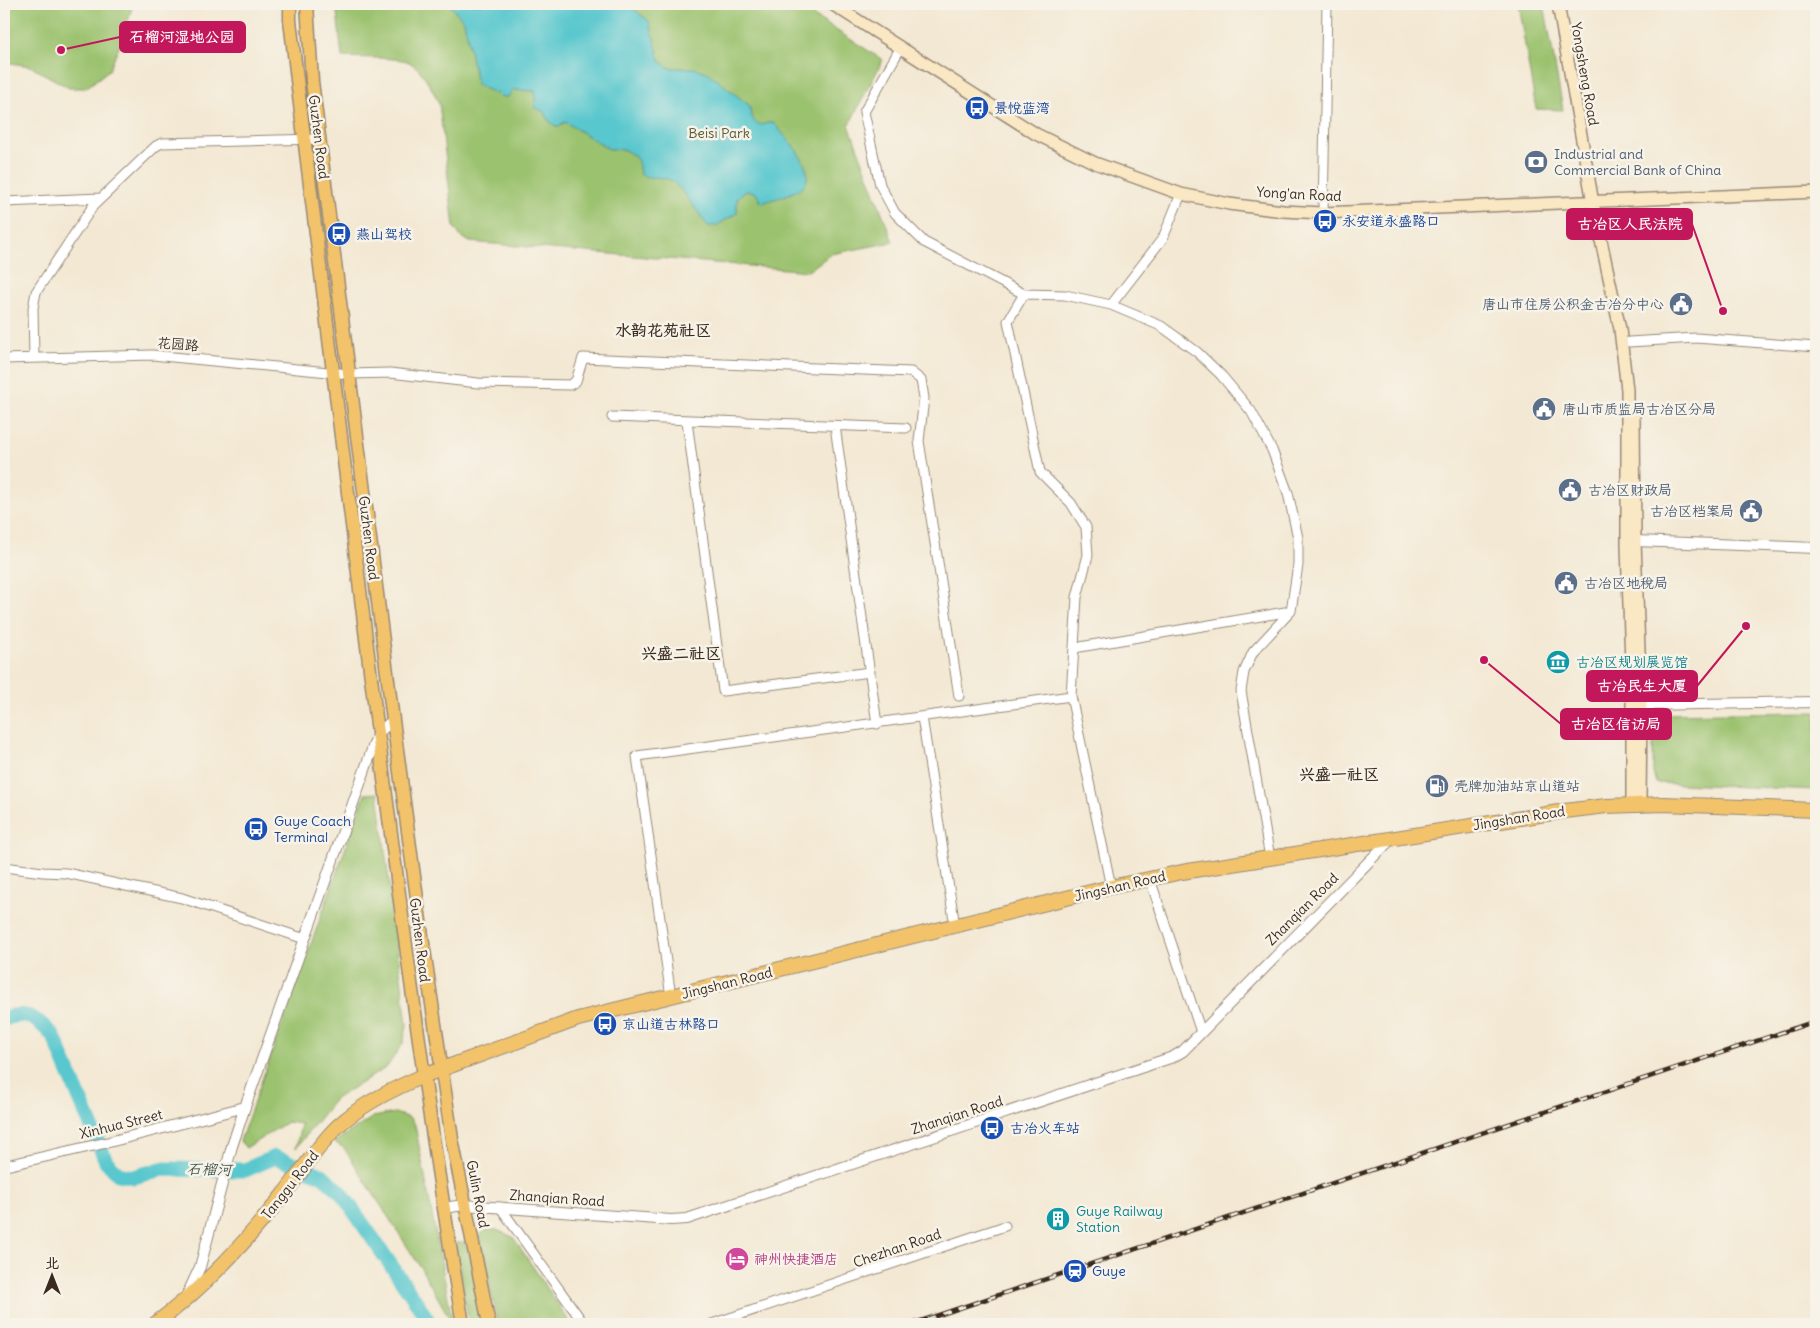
<svg xmlns="http://www.w3.org/2000/svg" width="1820" height="1328" font-family="Delius,'LXGW WenKai TC',sans-serif">
	<style>
		.green { fill: #9bc26e; stroke: #6b7646 }
		.water { fill: #59c7ce; stroke: #4a7876 }
		.lines { fill: none; stroke-linecap: round; stroke-linejoin: round }
		.river { stroke: #59c7ce; stroke-width: 15 }
		.minor-casing { stroke: #978978; stroke-width: 11 }
		.tertiary-casing { stroke: #978978; stroke-width: 12 }
		.secondary-casing { stroke: #978978; stroke-width: 14 }
		.primary-casing { stroke: #978978; stroke-width: 15 }
		.trunk-casing { stroke: #978978; stroke-width: 16 }
		.minor { stroke: #fff; stroke-width: 9 }
		.tertiary { stroke: #fff; stroke-width: 10 }
		.secondary { stroke: #fae7c3; stroke-width: 11 }
		.primary { stroke: #f2c36a; stroke-width: 12 }
		.trunk { stroke: #f2c36a; stroke-width: 14 }
		.rail-casing { stroke: #3b2a1e; stroke-width: 4.5 }
		.rail { stroke: #f7f3e8; stroke-width: 2.5; stroke-dasharray: 8; stroke-linecap: butt }
		.labels { text-anchor: middle; dominant-baseline: central; stroke-width: 5; stroke-linejoin: round; paint-order: stroke }
		.street-label { font-size: 14px; fill: #3b2a1e; stroke: #f7f3e8 }
		.transit-label { font-size: 14px; fill: #164399; stroke: #f7f3e8; text-anchor: start }
		.park-label { font-size: 14px; fill: #585836; stroke: #f7f3e8 }
		.service-label { font-size: 14px; fill: #4e5e75; stroke: #f7f3e8; text-anchor: start }
		.culture-label { font-size: 14px; fill: #0d838f; stroke: #f7f3e8; text-anchor: start }
		.hotel-label { font-size: 14px; fill: #b23c85; stroke: #f7f3e8; text-anchor: start }
		.water-label { font-size: 15px; font-style: italic; fill: #445953; stroke: #f7f3e8 }
		.quarter-label { font-size: 16px; font-weight: bold; fill: #3b2a1e; stroke: #f7f3e8 }
		.leader { fill: none; stroke: #c2185b; stroke-width: 2 }
		.callout-dot { fill: #c2185b; stroke: #f7f3e8; stroke-width: 2 }
		.callout { fill: #c2185b; stroke: #c2185b; stroke-width: 2 }
		.callout-label { font-size: 15px; text-anchor: middle; font-weight: bold; fill: #fff }
	</style>
	<rect width="100%" height="100%" fill="#f7f3e8"/>
	<filter id="ink" filterUnits="userSpaceOnUse"><feTurbulence type="fractalNoise" baseFrequency=".02" numOctaves="2"/><feDisplacementMap in="SourceGraphic" scale="10" xChannelSelector="R" yChannelSelector="G"/><feConvolveMatrix kernelMatrix="1 2 1 2 8 2 1 2 1" color-interpolation-filters="sRGB"/></filter>
	<filter id="wash" filterUnits="userSpaceOnUse"><feTurbulence type="fractalNoise" baseFrequency=".0096" numOctaves="4" result="noise"/><feDisplacementMap in="SourceGraphic" scale="20" xChannelSelector="R" yChannelSelector="G"/><feGaussianBlur stdDeviation="1.12" result="paint"/><feColorMatrix in="noise" values="0 0 0 0 0 0 0 0 0 0 0 0 0 0 0 0 0 1.4 0 .05"/><feComposite in="paint" operator="in"/></filter>
	<g filter="url(#wash)">
		<rect width="100%" height="100%" fill="#f3e8d3"/>
		<path class="green" d="M4,4h129l-10,35 -14,31 -23,18h-17l-39,-22 -26,-4z
			M336,4h459l88,56 -34,65 44,117 -62,12 -23,17 -338,-29 -9,-5 -7,-10 -15,-124c-7,-13 -15,-33 -30,-41 -9,-5 -55,-4 -67,-5z
			M1518,4h26l19,106 -27,-1z
			M1816,712v78l-160,-7 -3,-10v-59z
			M378,793l29,232 -4,18 -16,24 -52,32 -39,49 5,-24 -14,-2 -41,26 -6,-7 125,-347z
			M395,1113l15,5 5,7 38,199 -34,-59 -75,-117 -10,-6 39,-25z
			M486,1230h11l16,7 58,87h-73l-19,-88z
			M465,1242l3,5 15,77h-14l-14,-81z"/>
		<path class="water" d="M449,4h178l22,17 11,39 5,6 6,2h23l13,4 43,34c0,9 4,21 15,18 3,-1 5,-2 8,-2 12,15 52,53 25,68 -11,6 -25,9 -37,13l-5,-10 -7,-2 -6,1 -6,7v14l-21,13h-8c-9,-11 -27,-40 -38,-46 -10,-5 -22,0 -30,-6l-2,-13 -4,-5 -9,-6 -16,-1 -44,-27 -8,5 -9,-7 -3,-8 -10,-4v-17l-22,-1 -5,7h-5l-26,-12 -13,-64z"/>
		<g class="lines">
			<path class="river" d="M4,1019c23,-10 36,2 50,18l52,124 12,13 16,3 27,-8 84,1 30,-13 47,18 18,16 77,112 13,21"/>
		</g>
	</g>
	<g filter="url(#ink)">
		<g class="lines">
			<g class="minor-casing">
				<path id="minor" d="M901,47l-37,65 16,73 15,28 29,29 100,52 41,1 46,10 50,21 36,26 24,23 30,36 21,39 16,43 10,45v27l-7,46 -38,41 -9,20 -3,19 29,167
					M4,202l97,-4
					M1323,213l4,-209
					M1024,294l-16,27 32,151 31,31 15,24 2,28 -11,42 -6,99 40,191
					M1111,305l52,-67 18,-44
					M1629,342l67,-4 120,9
					M34,358l-1,-50 3,-16 57,-86 63,-60 6,-3 157,-4
					M4,359l148,-4 197,19 41,-1 88,10 92,2 6,-4 7,-23 328,14 10,8 3,18 -5,43 40,255
					M612,417l294,11
					M687,421l36,270 147,-19
					M835,426l42,298
					M1074,648l217,-37
					M922,717l33,209
					M4,867l39,5 23,1 116,25 123,41
					M1150,879l51,153
					M671,997l-34,-241 434,-60
					M500,1207l84,117
					M712,1324l293,-98"/>
			</g>
			<g class="tertiary-casing">
				<path id="tertiary" d="M1635,541l181,7
					M1641,705l175,-3
					M4,1166l105,-24 136,-35
					M443,1208l21,-3 207,15 16,-1 486,-162 10,-6 209,-213
					M186,1297l14,-30 32,-121 13,-39 133,-374 15,-13"/>
			</g>
			<g class="secondary-casing">
				<path id="secondary" d="M832,4l204,130 59,29 86,31 48,10 54,7 40,2 493,-21
					M1558,4l35,199 27,126 7,61v155l5,150v111
					M1634,414l1,127 6,164 -1,100"/>
			</g>
			<g class="primary-casing">
				<path id="primary" d="M290,4v16l8,68c30,239 58,477 89,715 23,175 46,348 76,521
					M307,4l5,77 81,639 30,223 29,196 37,185"/>
			</g>
			<g class="trunk-casing">
				<path id="trunk" d="M155,1324c50,-37 90,-81 128,-129 19,-23 34,-49 55,-69 24,-22 55,-37 85,-50l155,-57 533,-132 71,-15 383,-61 41,-5 58,-2 152,6"/>
			</g>
			<use href="#minor" class="minor"/>
			<use href="#tertiary" class="tertiary"/>
			<use href="#secondary" class="secondary"/>
			<use href="#primary" class="primary"/>
			<use href="#trunk" class="trunk"/>
			<g class="rail-casing">
				<path id="rail" d="M912,1324l904,-303"/>
			</g>
			<use href="#rail" class="rail"/>
		</g>
	</g>
	<defs>
		<g id="bus-disc" transform="scale(1.25)"><circle r="9.5" fill="#1a4fb4" stroke="#f7f3e8"/><path d="M-5-6H5V4H4V6H2V4H-2V6H-4V4H-5ZM-3.5-4V0h7V-4ZM-3.5 1.2v1.5H-2V1.2ZM2 1.2v1.5H3.5V1.2Z" fill="#fff"/></g>
		<g id="bank-disc" transform="scale(1.25)"><circle r="9.5" fill="#5c6f8a" stroke="#f7f3e8"/><path d="M-6-4H6V4H-6ZM0-2.3a2.3 2.3 0 1 0 0 4.6a2.3 2.3 0 1 0 0-4.6Z" fill="#fff"/></g>
		<g id="civic-disc" transform="scale(1.25)"><circle r="9.5" fill="#5c6f8a" stroke="#f7f3e8"/><path d="M-.6-6.5H3V-4.5H.6V-3L4-1V1h2V6H-6V1h2V-1L-.6-3ZM-1.2 2.5V6h2.4V2.5Z" fill="#fff"/></g>
		<g id="museum-disc" transform="scale(1.25)"><circle r="9.5" fill="#0f9aa8" stroke="#f7f3e8"/><path d="M0-6L6-3V-2H-6V-3ZM-5-1h2V3h-2ZM-1-1h2V3h-2ZM3-1h2V3H3ZM-6 4H6V6H-6Z" fill="#fff"/></g>
		<g id="fuel-disc" transform="scale(1.25)"><circle r="9.5" fill="#5c6f8a" stroke="#f7f3e8"/><path d="M-5.5-6h7V0h2V4h1.3V-2.5L3-4.5l.8-.8L6-3V5H2.5V1h-1V6h-7ZM-4.2-4.7v3.2H.2V-4.7Z" fill="#fff"/></g>
		<g id="building-disc" transform="scale(1.25)"><circle r="9.5" fill="#0f9aa8" stroke="#f7f3e8"/><path d="M-4-6H4V6H1V3H-1V6H-4ZM-2.5-4.3h1.7v1.8h-1.7ZM.8-4.3h1.7v1.8H.8ZM-2.5-1h1.7V.8h-1.7ZM.8-1h1.7V.8H.8Z" fill="#fff"/></g>
		<g id="hotel-disc" transform="scale(1.25)"><circle r="9.5" fill="#d1479c" stroke="#f7f3e8"/><path d="M-6-4.5h1.5V1H6V5H4.5V3h-9V5H-6ZM-4 0a1.8 1.8 0 1 1 3.6 0ZM.5 0V-2.5h3Q6-2.5 6 0Z" fill="#fff"/></g>
		<g id="station-disc" transform="scale(1.25)"><circle r="9.5" fill="#1a4fb4" stroke="#f7f3e8"/><path d="M-3-6H3Q5-6 5-4V2Q5 4 3 4L4.5 6H3L1.5 4h-3L-3 6H-4.5L-3 4Q-5 4-5 2V-4Q-5-6-3-6ZM-3.5-4v3h7v-3ZM-3.5 1v1.5H-2V1ZM2 1v1.5H3.5V1Z" fill="#fff"/></g>
	</defs>
	<g fill-rule="evenodd">
		<use href="#bus-disc" x="977" y="108"/>
		<use href="#bank-disc" x="1536" y="162"/>
		<use href="#bus-disc" x="1325" y="221"/>
		<use href="#bus-disc" x="339" y="234"/>
		<use href="#civic-disc" x="1681" y="304"/>
		<use href="#civic-disc" x="1544" y="409"/>
		<use href="#civic-disc" x="1570" y="490"/>
		<use href="#civic-disc" x="1751" y="511"/>
		<use href="#civic-disc" x="1566" y="583"/>
		<use href="#museum-disc" x="1558" y="662"/>
		<use href="#fuel-disc" x="1437" y="786"/>
		<use href="#bus-disc" x="256" y="829"/>
		<use href="#bus-disc" x="605" y="1024"/>
		<use href="#bus-disc" x="992" y="1128"/>
		<use href="#building-disc" x="1058" y="1219"/>
		<use href="#hotel-disc" x="737" y="1259"/>
		<use href="#station-disc" x="1075" y="1271"/>
	</g>
	<g class="labels">
		<g class="street-label">
			<text transform="translate(1585 74) rotate(80)">Yongsheng Road</text>
			<text transform="translate(319 137) rotate(83)">Guzhen Road</text>
			<text transform="translate(1299 194) rotate(3)">Yong'an Road</text>
			<text transform="translate(178 344) rotate(5)">花园路</text>
			<text transform="translate(369 538) rotate(83)">Guzhen Road</text>
			<text transform="translate(1519 818) rotate(-9)">Jingshan Road</text>
			<text transform="translate(1120 886) rotate(-13)">Jingshan Road</text>
			<text transform="translate(1302 909) rotate(-45)">Zhanqian Road</text>
			<text transform="translate(420 940) rotate(83)">Guzhen Road</text>
			<text transform="translate(727 983) rotate(-14)">Jingshan Road</text>
			<text transform="translate(957 1115) rotate(-18)">Zhanqian Road</text>
			<text transform="translate(121 1124) rotate(-14)">Xinhua Street</text>
			<text transform="translate(290 1185) rotate(-52)">Tanggu Road</text>
			<text transform="translate(478 1194) rotate(79)">Gulin Road</text>
			<text transform="translate(557 1198) rotate(4)">Zhanqian Road</text>
			<text transform="translate(897 1248) rotate(-19)">Chezhan Road</text>
		</g>
		<g class="transit-label">
			<text x="994" y="108">景悦蓝湾</text>
			<text x="1342" y="221">永安道永盛路口</text>
			<text x="356" y="234">燕山驾校</text>
			<text x="274" y="821">Guye Coach<tspan x="274" dy="16">Terminal</tspan></text>
			<text x="622" y="1024">京山道古林路口</text>
			<text x="1010" y="1128">古冶火车站</text>
			<text x="1092" y="1271">Guye</text>
		</g>
		<g class="park-label">
			<text x="719" y="133">Beisi Park</text>
		</g>
		<g class="service-label">
			<text x="1554" y="154">Industrial and<tspan x="1554" dy="16">Commercial Bank of China</tspan></text>
			<text x="1664" y="304" text-anchor="end">唐山市住房公积金古冶分中心</text>
			<text x="1562" y="409">唐山市质监局古冶区分局</text>
			<text x="1588" y="490">古冶区财政局</text>
			<text x="1734" y="511" text-anchor="end">古冶区档案局</text>
			<text x="1584" y="583">古冶区地税局</text>
			<text x="1454" y="786">壳牌加油站京山道站</text>
		</g>
		<g class="culture-label">
			<text x="1576" y="662">古冶区规划展览馆</text>
			<text x="1076" y="1211">Guye Railway<tspan x="1076" dy="16">Station</tspan></text>
		</g>
		<g class="hotel-label">
			<text x="754" y="1259">神州快捷酒店</text>
		</g>
		<g class="water-label">
			<text transform="translate(209 1169) rotate(1)">石榴河</text>
		</g>
		<g class="quarter-label">
			<text x="663" y="330">水韵花苑社区</text>
			<text x="681" y="653">兴盛二社区</text>
			<text x="1339" y="774">兴盛一社区</text>
		</g>
	</g>
	<path class="leader" d="M61 50L120 37M1723 311L1692 224M1746 626L1697 686M1484 660L1561 724"/>
	<g class="callout-dot">
		<circle cx="61" cy="50" r="5"/>
		<circle cx="1723" cy="311" r="5"/>
		<circle cx="1746" cy="626" r="5"/>
		<circle cx="1484" cy="660" r="5"/>
	</g>
	<g class="callout">
		<rect x="120" y="22" width="125" height="30" rx="5"/>
		<rect x="1567" y="209" width="125" height="30" rx="5"/>
		<rect x="1587" y="671" width="110" height="30" rx="5"/>
		<rect x="1561" y="709" width="110" height="30" rx="5"/>
	</g>
	<g class="callout-label">
		<text x="182" y="42">石榴河湿地公园</text>
		<text x="1630" y="229">古冶区人民法院</text>
		<text x="1642" y="691">古冶民生大厦</text>
		<text x="1616" y="729">古冶区信访局</text>
	</g>
	<rect width="1820" height="1328" fill="none" stroke="#f7f3e8" stroke-width="20"/>
	<g transform="translate(52 1276)" stroke="#f7f3e8" stroke-width="4" paint-order="stroke">
	<path d="M0-4L9 19L0 12L-9 19Z" fill="#3b2a1e"/>
	<text y="-8" font-size="14" font-weight="bold" text-anchor="middle" fill="#3b2a1e">北</text>
	</g>
</svg>
